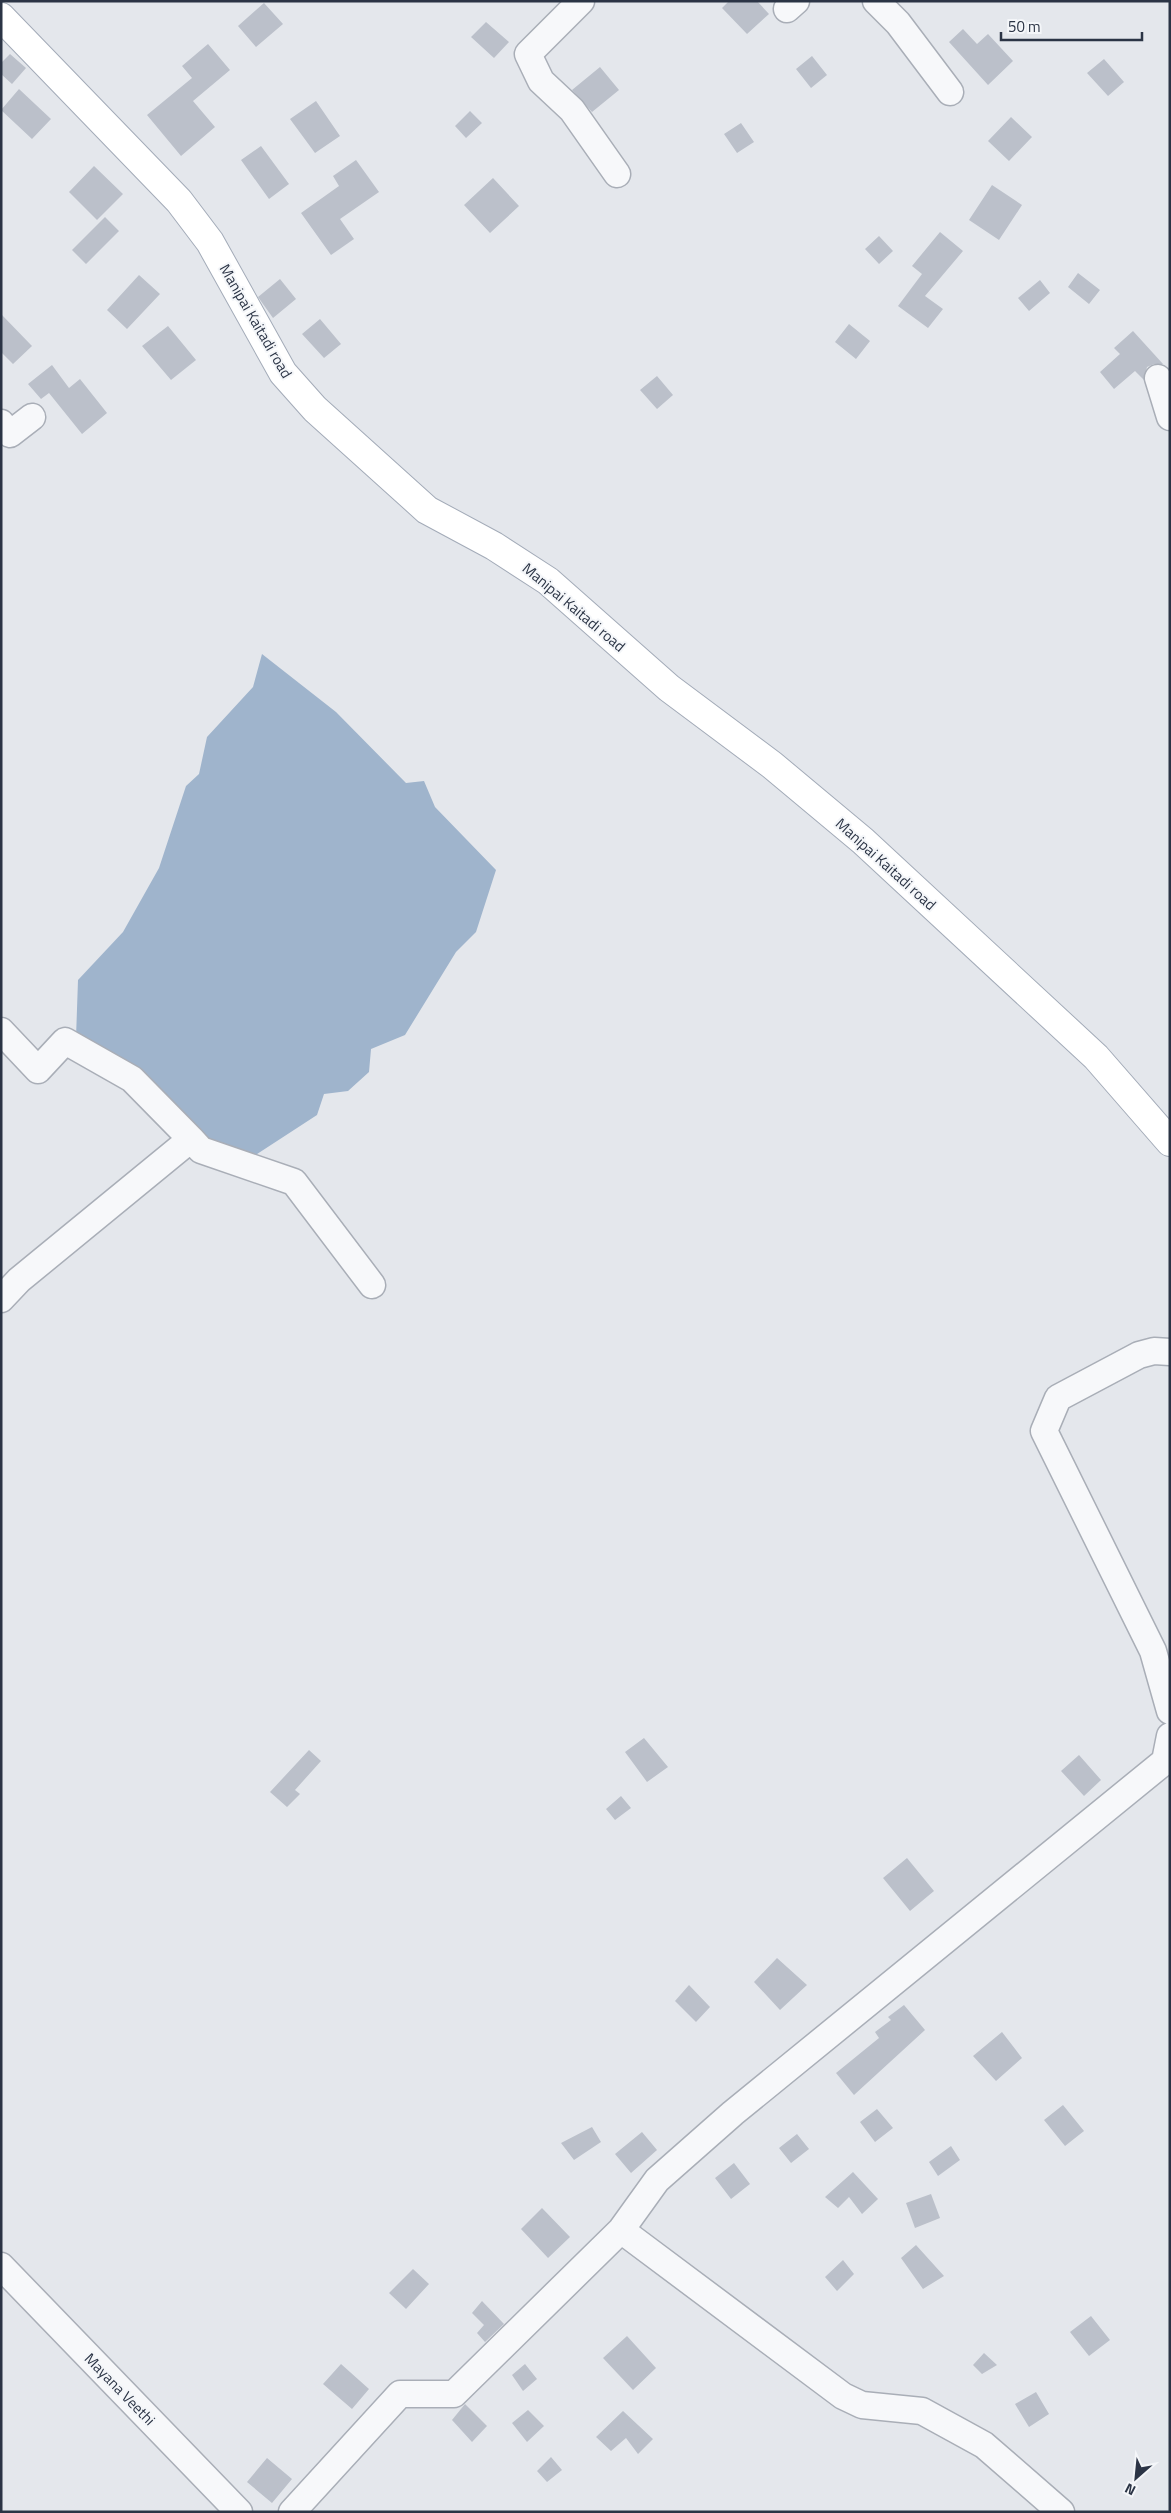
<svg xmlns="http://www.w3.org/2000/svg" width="1171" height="2513" font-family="'Titillium Web',sans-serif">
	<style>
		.water { fill: #9fb4cc }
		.building { fill: #bbc0ca }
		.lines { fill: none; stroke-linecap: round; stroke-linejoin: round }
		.minor-casing { stroke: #a9aeb7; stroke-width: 29 }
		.major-casing { stroke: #a3abb8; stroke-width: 30 }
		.minor { stroke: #f7f8fa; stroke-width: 26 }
		.major { stroke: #fff; stroke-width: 28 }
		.labels { text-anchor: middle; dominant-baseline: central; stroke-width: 4; stroke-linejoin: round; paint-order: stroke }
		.street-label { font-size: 15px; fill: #2b3445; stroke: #f4f6f9 }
	</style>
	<rect width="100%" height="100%" fill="#e4e7ec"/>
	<path class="water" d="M262,654l74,58 70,71 18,-2 11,26 61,63 -20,62 -20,20 -51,83 -34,14 -2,23 -21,19 -24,3 -7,21 -66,43 -45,-12 -130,-108 2,-58 45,-48 36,-64 27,-82 13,-12 8,-37 46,-50z"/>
	<path class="building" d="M729,1h28l12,13 -22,20 -25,-26z
		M264,3l19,21 -27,23 -18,-21z
		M486,22l23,20 -15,16 -23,-21z
		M963,29l14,15 11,-10 25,27 -25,24 -39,-43z
		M208,44l22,26 -37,31 22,26 -34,29 -34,-41 45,-37 -10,-12z
		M10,54l16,14 -14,16 -11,-10v-11z
		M812,56l15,19 -16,13 -15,-19z
		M1104,59l20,23 -16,14 -21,-23z
		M600,67l19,23 -27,22 -20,-22z
		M19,89l32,30 -19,20 -31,-29z
		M316,101l24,35 -25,17 -25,-34z
		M470,111l12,12 -16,15 -11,-12z
		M1011,117l21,20 -23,24 -21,-20z
		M741,123l13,19 -17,11 -13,-19z
		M261,146l28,38 -20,15 -28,-39z
		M356,160l23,32 -39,27 14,20 -23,16 -30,-42 38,-27 -6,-10z
		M94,166l29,28 -26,26 -28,-28z
		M493,178l26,28 -29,27 -26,-28z
		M992,185l30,20 -23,35 -30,-20z
		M105,217l14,14 -33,33 -14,-14z
		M940,232l23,19 -38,45 18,13 -15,19 -30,-22 24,-32 -10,-8z
		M879,236l14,15 -14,13 -14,-15z
		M1078,273l22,17 -11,14 -21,-17z
		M139,275l21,19 -33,35 -20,-19z
		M280,279l16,20 -23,19 -15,-21z
		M1040,280l10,13 -21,18 -11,-13z
		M1,314l31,32 -19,18 -12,-12z
		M320,319l21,25 -17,14 -22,-24z
		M849,324l21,17 -14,18 -21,-17z
		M168,326l28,34 -25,20 -29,-34z
		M1133,331l30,33h-9l-7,3 -3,13 -9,-9 -21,18 -14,-17 20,-18 -6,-6z
		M52,365l17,23 11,-9 27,34 -25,21 -33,-41 -8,6 -13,-15z
		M657,376l16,19 -16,14 -17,-19z
		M644,1738l24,29 -21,15 -22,-30z
		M309,1750l12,11 -26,29 5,4 -13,13 -17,-15z
		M1079,1755l22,25 -17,16 -23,-25z
		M621,1796l10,12 -16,12 -9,-11z
		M907,1858l27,33 -24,20 -27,-33z
		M777,1958l30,27 -27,25 -26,-28z
		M689,1985l21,22 -14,15 -21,-21z
		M904,2005l21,25 -71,65 -18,-22 43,-35 -4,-6 16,-12 -3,-3z
		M1002,2032l20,26 -26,23 -23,-25z
		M1063,2105l21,26 -19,15 -21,-26z
		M877,2109l16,19 -18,14 -15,-20z
		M592,2127l9,15 -27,18 -13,-17z
		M642,2132l15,18 -26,23 -16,-19z
		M797,2134l12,15 -18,14 -12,-15z
		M951,2146l9,14 -22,16 -9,-14z
		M734,2163l16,21 -19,15 -16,-21z
		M853,2172l25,27 -16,15 -13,-17 -11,11 -13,-11z
		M931,2194l9,24 -25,10 -9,-25z
		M542,2208l28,29 -22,21 -27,-29z
		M916,2245l28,31 -21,13 -22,-31z
		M843,2260l11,14 -17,17 -12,-14z
		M413,2269l16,15 -23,25 -17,-16z
		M482,2301l22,23 -19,18 -8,-9 7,-8 -12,-12z
		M1091,2316l19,24 -21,16 -19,-24z
		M627,2336l29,32 -23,22 -30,-32z
		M984,2353l13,12 -15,9 -9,-9z
		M341,2364l28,25 -17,20 -29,-25z
		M525,2364l12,15 -14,12 -11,-16z
		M1036,2392l13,22 -20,13 -14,-23z
		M465,2404l22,22 -15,16 -20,-22z
		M528,2410l16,16 -17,16 -15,-19z
		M623,2411l30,28 -15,15 -12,-16 -15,13 -15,-14z
		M551,2457l11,13 -15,12 -10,-11z
		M267,2458l25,21 -20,24 -25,-21z"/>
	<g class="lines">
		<g class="minor-casing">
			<path id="minor" d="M581,1l-53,53 13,27 31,29 45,64
				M876,1l22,22 52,69
				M787,9l9,-8
				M1158,378l12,39
				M1,423l9,11 22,-17
				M1,1031l37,39 27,-29 67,38 59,60
				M1,1299l18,-19 172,-141 10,11 93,32 78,103
				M1170,1352l-16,-1 -15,4 -81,43 -14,33 109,220 17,60
				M621,2230l222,166 19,9 60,6 62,34 77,67
				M1,2266l238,246
				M292,2512l108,-118h54l167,-164 36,-50 76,-67 432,-352 5,-25"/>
		</g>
		<g class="major-casing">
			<path id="major" d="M1,17l178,184 31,41 73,131 32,36 112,101 67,36 54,35 121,107 103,77 91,76 233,216 74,85"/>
		</g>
		<use href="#minor" class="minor"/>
		<use href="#major" class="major"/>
	</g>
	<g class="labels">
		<g class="street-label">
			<text transform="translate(256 321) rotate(60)">Manipai Kaitadi road</text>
			<text transform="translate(574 607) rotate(40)">Manipai Kaitadi road</text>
			<text transform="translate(886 864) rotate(42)">Manipai Kaitadi road</text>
			<text transform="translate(120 2389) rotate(46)">Mayana Veethi</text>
		</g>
	</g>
	<rect width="1171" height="2513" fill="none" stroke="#2b3445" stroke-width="5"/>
	<g transform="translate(1136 2478) rotate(207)" stroke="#f4f6f9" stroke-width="4" paint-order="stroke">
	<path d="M0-4L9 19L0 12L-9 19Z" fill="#2b3445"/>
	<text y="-8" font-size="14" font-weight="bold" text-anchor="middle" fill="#2b3445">N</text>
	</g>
	<path d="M1001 32v8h141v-8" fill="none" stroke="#2b3445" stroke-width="2.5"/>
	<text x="1008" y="32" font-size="15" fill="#2b3445" stroke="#f4f6f9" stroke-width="4" paint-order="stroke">50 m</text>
</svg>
